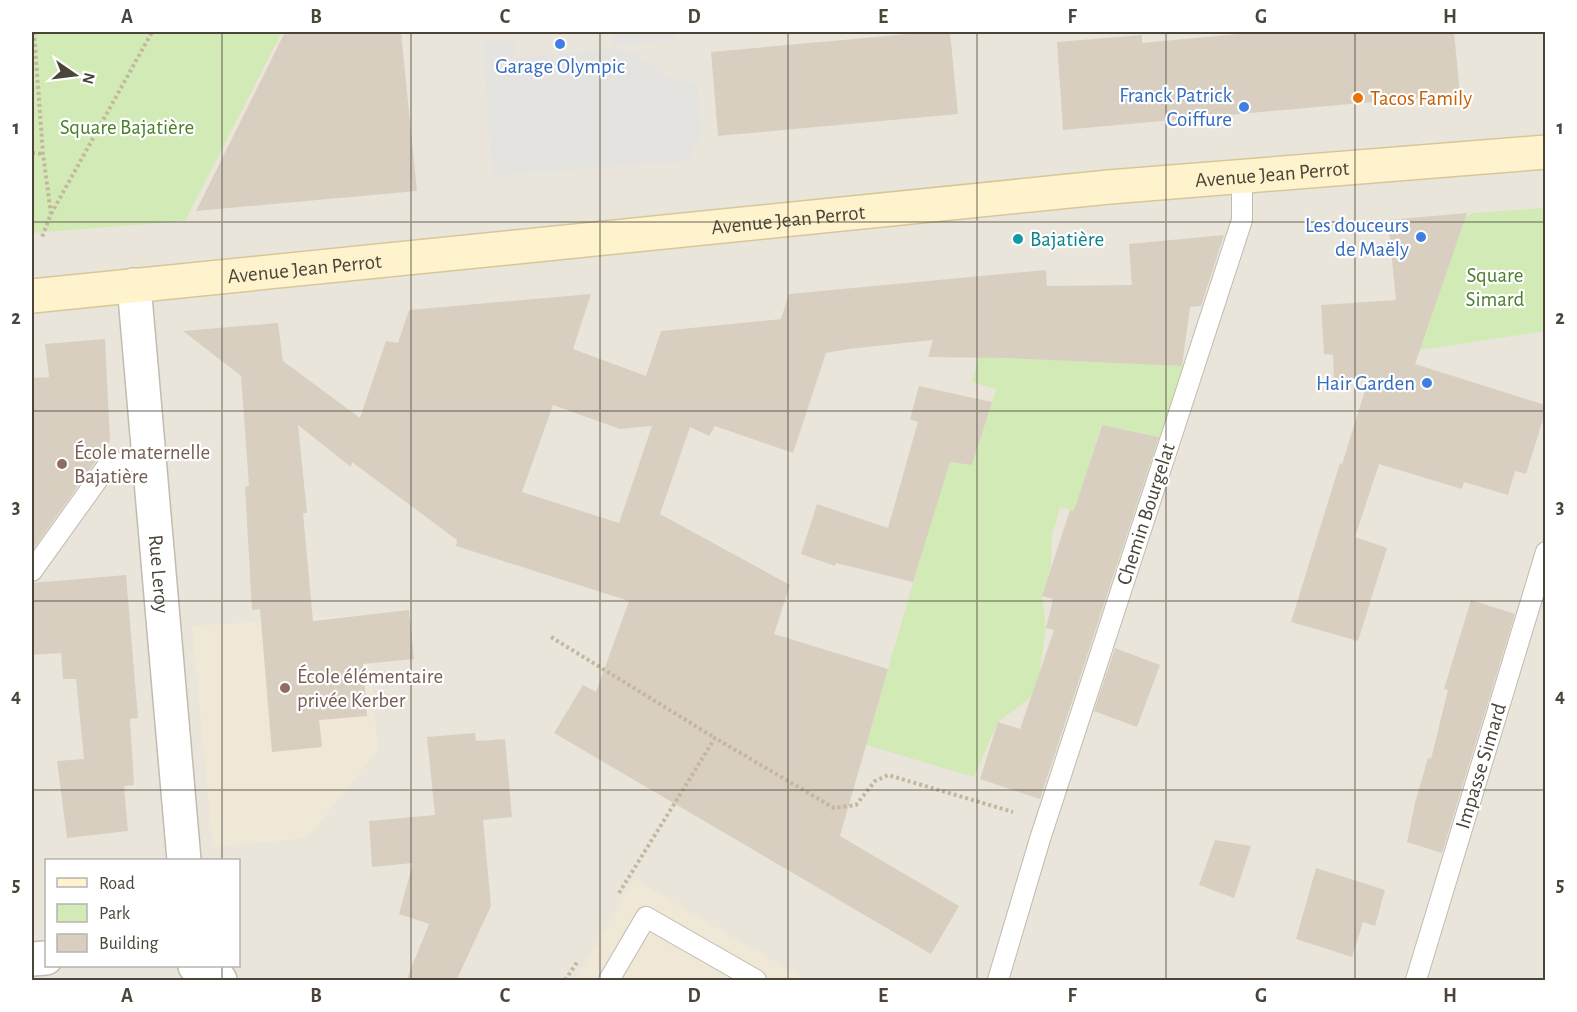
<svg xmlns="http://www.w3.org/2000/svg" width="1577" height="1012" font-family="'Alegreya Sans',sans-serif">
	<style>
		.residential { fill: #eae5da; fill-rule: evenodd }
		.education { fill: #efe8d6 }
		.green { fill: #d2eab5 }
		.parking { fill: #e5e3e0 }
		.building { fill: #d8cfc1; fill-rule: evenodd }
		.lines { fill: none; stroke-linecap: round; stroke-linejoin: round }
		.lane-casing { stroke: #c2bbae; stroke-width: 22 }
		.street-casing { stroke: #c2bbae; stroke-width: 36 }
		.secondary-casing { stroke: #d6c79b; stroke-width: 36 }
		.path { stroke: #c4b79f; stroke-width: 4; stroke-dasharray: 3 3; stroke-linecap: butt }
		.lane { stroke: #fff; stroke-width: 20 }
		.street { stroke: #fff; stroke-width: 33 }
		.secondary { stroke: #fff3cd; stroke-width: 33 }
		.grid { fill: none; stroke: #4b4439; stroke-width: 1.5; stroke-opacity: 0.55 }
		.shop-dot { fill: #3f7fe0; stroke: #fff; stroke-width: 2 }
		.food-dot { fill: #e8710a; stroke: #fff; stroke-width: 2 }
		.culture-dot { fill: #0f9aa8; stroke: #fff; stroke-width: 2 }
		.education-dot { fill: #8d6e63; stroke: #fff; stroke-width: 2 }
		.labels { text-anchor: middle; dominant-baseline: central; stroke-width: 4.5; stroke-linejoin: round; paint-order: stroke }
		.shop-label { font-size: 21px; fill: #366cbe; stroke: #fff; text-anchor: end }
		.food-label { font-size: 21px; fill: #c56008; stroke: #fff; text-anchor: start }
		.park-label { font-size: 21px; fill: #4a7f2a; stroke: #fff }
		.street-label { font-size: 21px; fill: #4b4439; stroke: #fff }
		.culture-label { font-size: 21px; fill: #0d838f; stroke: #fff; text-anchor: start }
		.education-label { font-size: 21px; fill: #785e54; stroke: #fff; text-anchor: start }
		.neatline { fill: none; stroke: #4b4439; stroke-width: 2 }
		.grid-label { font-size: 20px; text-anchor: middle; font-weight: bold; fill: #4b4439 }
	</style>
	<rect width="100%" height="100%" fill="#f6f3ec"/>
	<path class="residential" d="M32,32h1513v948h-1513zM46,860h192v106h-192z"/>
	<path class="education" d="M366,615l12,135 -71,88 -94,9 -21,-221z
		M635,879l170,101h-230z"/>
	<path class="green" d="M32,32h250l-97,189 -153,12z
		M1545,208v123l-125,19 45,-133 8,-4z
		M979,357l205,9 -23,71 -60,-12 -26,86 -15,-4 -8,29 -1,31 -9,29 4,32 -7,46 -7,22 -34,26 -24,55 -108,-32 82,-283 24,3 24,-76 -24,-7z"/>
	<path class="parking" d="M612,32h62l1,8 -62,5z
		M515,39l2,19 91,-9 27,4 35,26 27,3 5,53 -15,26 -195,15 -9,-134z"/>
	<path class="building" d="M285,32h116l16,159 -221,20z
		M931,32h19l8,82 -240,22 -7,-84z
		M1259,32h195l6,62 -397,36 -6,-88 85,-7v8z
		M1467,213l-52,151 130,41v8l-19,61 -11,-3 -7,24 -44,-13 -2,7 -83,-25 -24,73 32,11 -29,93 -67,-19 49,-159 2,1 27,-86 -35,2 -1,-25 -9,-1 -3,-49 75,-5 -8,-80z
		M1224,235l-23,71 -11,1 -8,59 -177,-8 -77,-1 5,-17 -85,9 -22,4 -33,100 -78,-27 -6,10 -19,-9 -30,87 130,71 -16,49 114,35 -48,167 119,70 -28,48 -377,-221 29,-48 13,7 33,-91 -173,-55 1,-6 -105,-78 -1,5 -53,-42 9,88h-4l10,108 96,-11 5,49 -51,5 4,52 -48,4 3,27 -50,5 -12,-143 -8,1 -7,-123 4,-1 -8,-110 -58,-45 95,-8 5,38 77,57 26,-77 12,2 11,-33 182,-16 -18,55 73,27 15,-45 120,-12 8,-25 257,-24 1,16 85,-1 -3,-41zM553,405l67,24 32,-3 -33,97 -97,-31z
		M105,339l5,102 -78,110v-173l17,-1 -4,-33z
		M919,386l73,16 -20,63 -22,-3 -37,120 -77,-19 -1,3 -34,-12 16,-50 71,24 30,-106 -8,-3z
		M1102,425l57,12 -119,362 -60,-20 18,-57 22,7 19,-55 15,-44 -8,-2 7,-29 -11,-3 28,-86 4,1z
		M126,575l12,143 -8,1 4,66 -10,1 4,45 -61,7 -10,-77 27,-2 -8,-80h-13l-2,-26 -29,2v-72z
		M1471,600l44,14 -73,239 -35,-11 8,-39 13,-45 3,1 17,-69 -4,-1z
		M1115,648l45,17 -23,62 -43,-16z
		M475,733l1,8 29,-2 7,78 -29,3 8,86 -35,75h-50l23,-57 -30,-10 14,-51 -41,4 -3,-46 66,-6 -8,-78z
		M1215,840l36,6 -17,52 -35,-13z
		M1316,868l69,22 -10,36 -12,-4 -11,35 -56,-18z"/>
	<g class="lines">
		<g class="lane-casing">
			<path id="lane" d="M32,571l76,-106 41,-7
				M609,980l37,-63 110,63
				M998,980l42,-141 202,-619v-45
				M1416,980l130,-428"/>
		</g>
		<g class="street-casing">
			<g id="street">
				<path id="s1" d="M134,285l50,575"/>
				<path d="M32,959l14,-1"/>
				<path d="M195,966l25,14"/>
			</g>
		</g>
		<g class="secondary-casing">
			<g id="secondary">
				<path id="s2" d="M32,296l1077,-109 437,-35"/>
			</g>
		</g>
		<path class="path" d="M34,32l9,122 8,60 -9,23
			M32,153l11,1
			M51,214l101,-182
			M551,637l164,101
			M619,893l96,-155 119,70 22,-3 19,-24 13,-6 125,37
			M565,980l13,-19"/>
		<use href="#lane" class="lane"/>
		<use href="#street" class="street"/>
		<use href="#secondary" class="secondary"/>
	</g>
	<path class="grid" d="M222,32v828M411,32v948M600,32v948M788,32v948M977,32v948M1166,32v948M1355,32v948M32,222h1514M32,411h1514M32,601h1514M32,790h1514M222,966v14"/>
	<g class="shop-dot">
		<circle cx="560" cy="44" r="6"/>
		<circle cx="1244" cy="107" r="6"/>
		<circle cx="1421" cy="237" r="6"/>
		<circle cx="1427" cy="383" r="6"/>
	</g>
	<circle class="food-dot" cx="1358" cy="98" r="6"/>
	<circle class="culture-dot" cx="1018" cy="239" r="6"/>
	<g class="education-dot">
		<circle cx="62" cy="464" r="6"/>
		<circle cx="285" cy="688" r="6"/>
	</g>
	<g class="labels">
		<g class="shop-label">
			<text x="560" y="66" text-anchor="middle">Garage Olympic</text>
			<text x="1232" y="95">Franck Patrick<tspan x="1232" dy="24">Coiffure</tspan></text>
			<text x="1409" y="225">Les douceurs<tspan x="1409" dy="24">de Maëly</tspan></text>
			<text x="1415" y="383">Hair Garden</text>
		</g>
		<g class="food-label">
			<text x="1370" y="98">Tacos Family</text>
		</g>
		<g class="park-label">
			<text x="127" y="127">Square Bajatière</text>
			<text x="1495" y="275">Square<tspan x="1495" dy="24">Simard</tspan></text>
		</g>
		<g class="street-label">
			<text stroke="none"><textPath href="#s2" startOffset="1246">Avenue Jean Perrot</textPath></text>
			<text stroke="none"><textPath href="#s2" startOffset="760">Avenue Jean Perrot</textPath></text>
			<text stroke="none"><textPath href="#s2" startOffset="274">Avenue Jean Perrot</textPath></text>
			<text transform="translate(1146 514) rotate(-72)">Chemin Bourgelat</text>
			<text stroke="none"><textPath href="#s1" startOffset="290">Rue Leroy</textPath></text>
			<text transform="translate(1481 766) rotate(-73)">Impasse Simard</text>
		</g>
		<g class="culture-label">
			<text x="1030" y="239">Bajatière</text>
		</g>
		<g class="education-label">
			<text x="74" y="452">École maternelle<tspan x="74" dy="24">Bajatière</tspan></text>
			<text x="297" y="676">École élémentaire<tspan x="297" dy="24">privée Kerber</tspan></text>
		</g>
	</g>
	<rect width="1577" height="1012" fill="none" stroke="#ffffff" stroke-width="66"/>
	<rect x="45" y="859" width="195" height="108" fill="#ffffff" stroke="#b7b4b0" stroke-width="1.5"/>
	<rect x="57" y="878" width="30" height="9" fill="#fff3cd" stroke="#b7b4b0" stroke-width="1.5"/>
	<text x="99" y="889" font-size="18" fill="#4b4439">Road</text>
	<rect x="57" y="904" width="30" height="18" fill="#d2eab5" stroke="#b7b4b0" stroke-width="1.5"/>
	<text x="99" y="919" font-size="18" fill="#4b4439">Park</text>
	<rect x="57" y="934" width="30" height="18" fill="#d8cfc1" stroke="#b7b4b0" stroke-width="1.5"/>
	<text x="99" y="949" font-size="18" fill="#4b4439">Building</text>
	<g transform="translate(75 75) rotate(104)" stroke="#ffffff" stroke-width="4.5" paint-order="stroke">
	<path d="M0-4.5L10 22L0 15L-10 22Z" fill="#4b4439"/>
	<text y="-9" font-size="16" font-weight="bold" text-anchor="middle" fill="#4b4439">N</text>
	</g>
	<rect x="33" y="33" width="1511" height="946" class="neatline"/>
	<g class="grid-label">
		<text x="127" y="23">A</text>
		<text x="316" y="23">B</text>
		<text x="505" y="23">C</text>
		<text x="694" y="23">D</text>
		<text x="883" y="23">E</text>
		<text x="1072" y="23">F</text>
		<text x="1261" y="23">G</text>
		<text x="1450" y="23">H</text>
		<text x="16" y="134">1</text>
		<text x="1560" y="134">1</text>
		<text x="16" y="324">2</text>
		<text x="1560" y="324">2</text>
		<text x="16" y="513">3</text>
		<text x="1560" y="513">3</text>
		<text x="16" y="702">4</text>
		<text x="1560" y="702">4</text>
		<text x="16" y="891">5</text>
		<text x="1560" y="891">5</text>
		<text x="127" y="1002">A</text>
		<text x="316" y="1002">B</text>
		<text x="505" y="1002">C</text>
		<text x="694" y="1002">D</text>
		<text x="883" y="1002">E</text>
		<text x="1072" y="1002">F</text>
		<text x="1261" y="1002">G</text>
		<text x="1450" y="1002">H</text>
	</g>
</svg>
